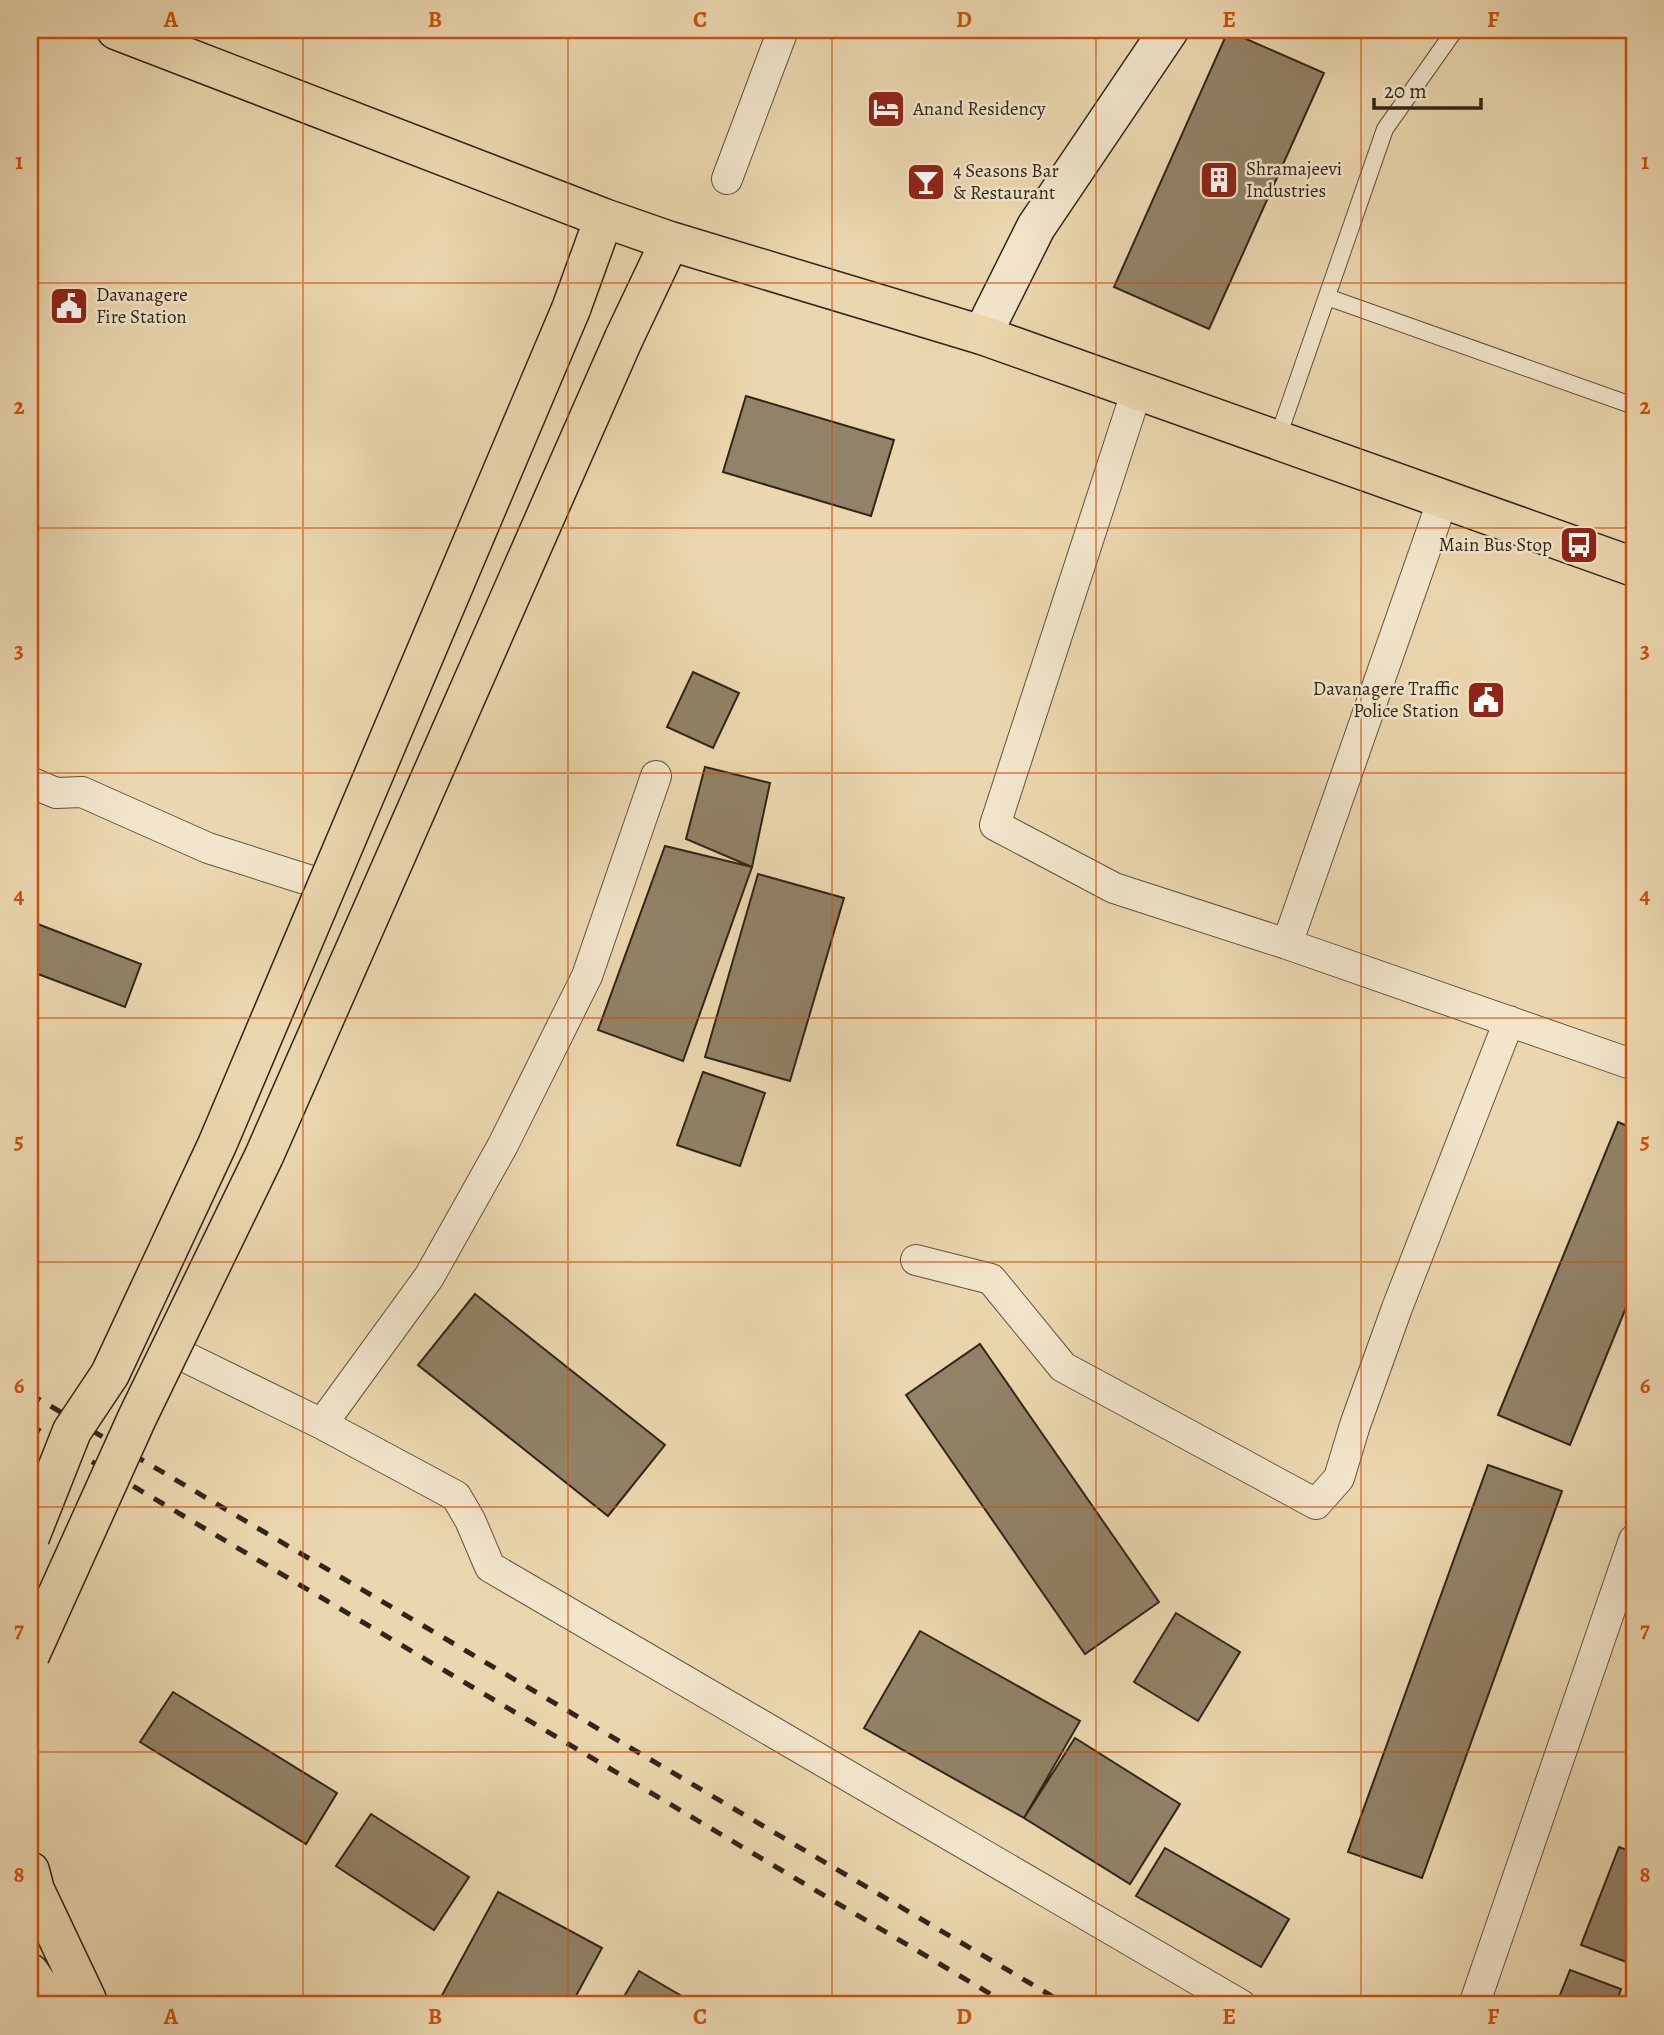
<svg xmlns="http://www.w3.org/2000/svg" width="1664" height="2035" font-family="Alegreya,serif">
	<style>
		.building { fill: #928267; stroke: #312518; stroke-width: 2 }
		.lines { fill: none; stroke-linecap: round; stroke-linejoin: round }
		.lane-casing { stroke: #60523e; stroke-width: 18 }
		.street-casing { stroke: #60523e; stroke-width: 32 }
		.secondary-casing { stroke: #312518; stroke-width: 41 }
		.primary-casing { stroke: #312518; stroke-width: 41 }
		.lane { stroke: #f2e5cb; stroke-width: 16 }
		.street { stroke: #f2e5cb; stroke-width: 30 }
		.secondary { stroke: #f2e5cb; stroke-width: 38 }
		.primary { stroke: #ebd7af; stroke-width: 38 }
		.rail { stroke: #312518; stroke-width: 5; stroke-dasharray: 12 12; stroke-linecap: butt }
		.primary-bridge-casing { stroke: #312518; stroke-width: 41; stroke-linecap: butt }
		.primary-bridge { stroke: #ebd7af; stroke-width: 38 }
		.grid { fill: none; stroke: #cd510e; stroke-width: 2; stroke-opacity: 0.55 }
		.labels { text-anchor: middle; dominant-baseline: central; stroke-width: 5; stroke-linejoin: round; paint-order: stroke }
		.poi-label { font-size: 19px; fill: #312518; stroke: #f2e5cb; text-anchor: start }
		.neatline { fill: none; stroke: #cd510e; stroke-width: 2.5 }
		.grid-label { font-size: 23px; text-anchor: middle; font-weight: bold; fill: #cd510e }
	</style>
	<rect width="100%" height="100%" fill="#ebd7af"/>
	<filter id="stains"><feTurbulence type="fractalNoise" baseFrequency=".00286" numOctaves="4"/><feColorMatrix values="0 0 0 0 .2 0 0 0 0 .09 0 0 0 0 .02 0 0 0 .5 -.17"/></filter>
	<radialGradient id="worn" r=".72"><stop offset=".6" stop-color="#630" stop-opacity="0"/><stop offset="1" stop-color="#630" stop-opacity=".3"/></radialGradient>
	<path class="building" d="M1228,31l96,42 -115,256 -95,-42z
		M746,396l148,44 -23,76 -148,-44z
		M693,672l46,21 -26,55 -46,-21z
		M705,767l65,16 -18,84 -66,-28z
		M665,846l87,21 -69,194 -85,-31z
		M758,874l86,24 -54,183 -85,-24z
		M30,921l111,43 -16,43 -95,-36z
		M703,1072l62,21 -25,73 -63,-21z
		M1618,1122l16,7v159l-64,157 -72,-30z
		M475,1294l190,151 -57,71 -190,-151z
		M980,1344l179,258 -74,52 -179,-259z
		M1488,1465l74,26 -140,387 -74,-26z
		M1176,1613l64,39 -42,69 -64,-39z
		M920,1631l160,90 -56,97 -160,-90z
		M173,1692l164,101 -31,51 -166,-102z
		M1075,1738l105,66 -50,80 -106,-66z
		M371,1814l98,63 -35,53 -98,-64z
		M1619,1847l15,6v96l-5,14 -48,-18z
		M1165,1848l124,71 -28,48 -125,-71z
		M498,1892l104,56 -31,57h-115l-15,-8z
		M1570,1970l51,19 -6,16h-59z
		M639,1971l58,34h-78z"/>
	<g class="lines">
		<g class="lane-casing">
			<path id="lane" d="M1327,297l307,109
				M1277,440l108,-311 70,-99"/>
		</g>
		<g class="street-casing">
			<path id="street" d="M727,179l56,-149
				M1137,390l-142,435 119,63 173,56 347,121
				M30,782l26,11 26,-1 126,56 119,38
				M1287,944l156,-445
				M916,1260l75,19 72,88 253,137 23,-26 16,-53 42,-117 112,-287
				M171,1350l151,74 134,72 14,24 20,47 751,438
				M322,1424l107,-147 74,-132 84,-169 69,-200
				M1474,2005l160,-465"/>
		</g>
		<g class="secondary-casing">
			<path id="secondary" d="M982,335l54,-108 133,-197"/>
		</g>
		<g class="primary-casing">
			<path id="primary" d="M116,30l488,188 66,23 312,94 652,232
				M571,309l33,-91
				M624,338l46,-97
				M30,1871l5,19 52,110
				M30,1973l22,32"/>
		</g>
		<use href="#lane" class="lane"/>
		<use href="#street" class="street"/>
		<use href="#secondary" class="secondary"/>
		<use href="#primary" class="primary"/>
		<path class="rail" d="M30,1394l1037,611
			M30,1425l979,580"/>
		<g class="primary-bridge-casing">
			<path id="primary-bridge" d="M30,1537l42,-106 38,-57 107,-229 354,-836
				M30,1655l107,-237 127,-262 360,-818"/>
		</g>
		<use href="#primary-bridge" class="primary-bridge"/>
	</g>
	<path class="grid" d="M303,30v1975M568,30v1975M832,30v1975M1096,30v1975M1361,30v1975M30,283h1604M30,528h1604M30,773h1604M30,1018h1604M30,1262h1604M30,1507h1604M30,1752h1604"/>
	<defs>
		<g id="hotel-square" transform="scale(2.0125)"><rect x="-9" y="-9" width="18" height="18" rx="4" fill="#8f2418" stroke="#f2e5cb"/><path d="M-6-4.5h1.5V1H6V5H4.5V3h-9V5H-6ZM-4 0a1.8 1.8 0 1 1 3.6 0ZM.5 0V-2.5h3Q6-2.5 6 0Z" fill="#fff"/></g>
		<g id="building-square" transform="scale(2.0125)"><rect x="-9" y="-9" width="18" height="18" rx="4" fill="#8f2418" stroke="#f2e5cb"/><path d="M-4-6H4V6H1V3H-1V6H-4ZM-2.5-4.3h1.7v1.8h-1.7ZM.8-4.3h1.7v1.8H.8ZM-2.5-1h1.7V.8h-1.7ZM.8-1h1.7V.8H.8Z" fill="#fff"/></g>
		<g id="bar-square" transform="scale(2.0125)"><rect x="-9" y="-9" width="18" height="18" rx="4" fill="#8f2418" stroke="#f2e5cb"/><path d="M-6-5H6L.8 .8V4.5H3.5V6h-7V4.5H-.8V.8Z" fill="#fff"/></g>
		<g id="civic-square" transform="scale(2.0125)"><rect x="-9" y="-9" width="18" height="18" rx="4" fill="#8f2418" stroke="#f2e5cb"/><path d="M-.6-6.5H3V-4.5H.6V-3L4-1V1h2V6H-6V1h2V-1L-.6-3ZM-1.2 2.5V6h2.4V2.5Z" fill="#fff"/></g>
		<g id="bus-square" transform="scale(2.0125)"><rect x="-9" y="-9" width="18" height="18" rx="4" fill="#8f2418" stroke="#f2e5cb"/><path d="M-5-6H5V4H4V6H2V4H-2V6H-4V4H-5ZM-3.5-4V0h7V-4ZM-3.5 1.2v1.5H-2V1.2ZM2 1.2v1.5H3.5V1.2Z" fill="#fff"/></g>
	</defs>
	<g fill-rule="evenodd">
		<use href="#hotel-square" x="886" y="109"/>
		<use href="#building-square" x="1219" y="180"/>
		<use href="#bar-square" x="926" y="182"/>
		<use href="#civic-square" x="69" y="306"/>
		<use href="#bus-square" x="1579" y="545"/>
		<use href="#civic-square" x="1486" y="700"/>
	</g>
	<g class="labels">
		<g class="poi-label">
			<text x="913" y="109">Anand Residency</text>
			<text x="1246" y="169">Shramajeevi<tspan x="1246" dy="22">Industries</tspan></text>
			<text x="953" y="171">4 Seasons Bar<tspan x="953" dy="22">&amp; Restaurant</tspan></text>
			<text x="96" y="295">Davanagere<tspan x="96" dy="22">Fire Station</tspan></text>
			<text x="1552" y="545" text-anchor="end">Main Bus Stop</text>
			<text x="1459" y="689" text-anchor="end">Davanagere Traffic<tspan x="1459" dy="22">Police Station</tspan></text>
		</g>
	</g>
	<rect width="1664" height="2035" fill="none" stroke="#ebd7af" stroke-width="77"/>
	<path d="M1374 98v10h107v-10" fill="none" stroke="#312518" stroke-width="3.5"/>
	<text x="1384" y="98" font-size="21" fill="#312518" stroke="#f2e5cb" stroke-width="5" paint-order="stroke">20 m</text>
	<rect x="38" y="38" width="1588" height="1958" class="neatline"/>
	<g class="grid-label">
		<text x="171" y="27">A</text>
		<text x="435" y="27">B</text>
		<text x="700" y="27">C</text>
		<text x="964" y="27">D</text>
		<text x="1229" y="27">E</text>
		<text x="1493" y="27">F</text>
		<text x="19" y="169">1</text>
		<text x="1645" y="169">1</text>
		<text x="19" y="414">2</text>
		<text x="1645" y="414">2</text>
		<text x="19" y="658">3</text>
		<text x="1645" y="658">3</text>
		<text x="19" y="903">4</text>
		<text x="1645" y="903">4</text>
		<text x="19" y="1148">5</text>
		<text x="1645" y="1148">5</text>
		<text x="19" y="1393">6</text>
		<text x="1645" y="1393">6</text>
		<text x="19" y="1637">7</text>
		<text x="1645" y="1637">7</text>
		<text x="19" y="1882">8</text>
		<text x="1645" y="1882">8</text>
		<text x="171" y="2024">A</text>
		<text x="435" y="2024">B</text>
		<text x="700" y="2024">C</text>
		<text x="964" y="2024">D</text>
		<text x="1229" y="2024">E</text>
		<text x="1493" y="2024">F</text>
	</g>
	<rect width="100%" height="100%" filter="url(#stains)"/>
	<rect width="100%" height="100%" fill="url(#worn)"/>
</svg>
